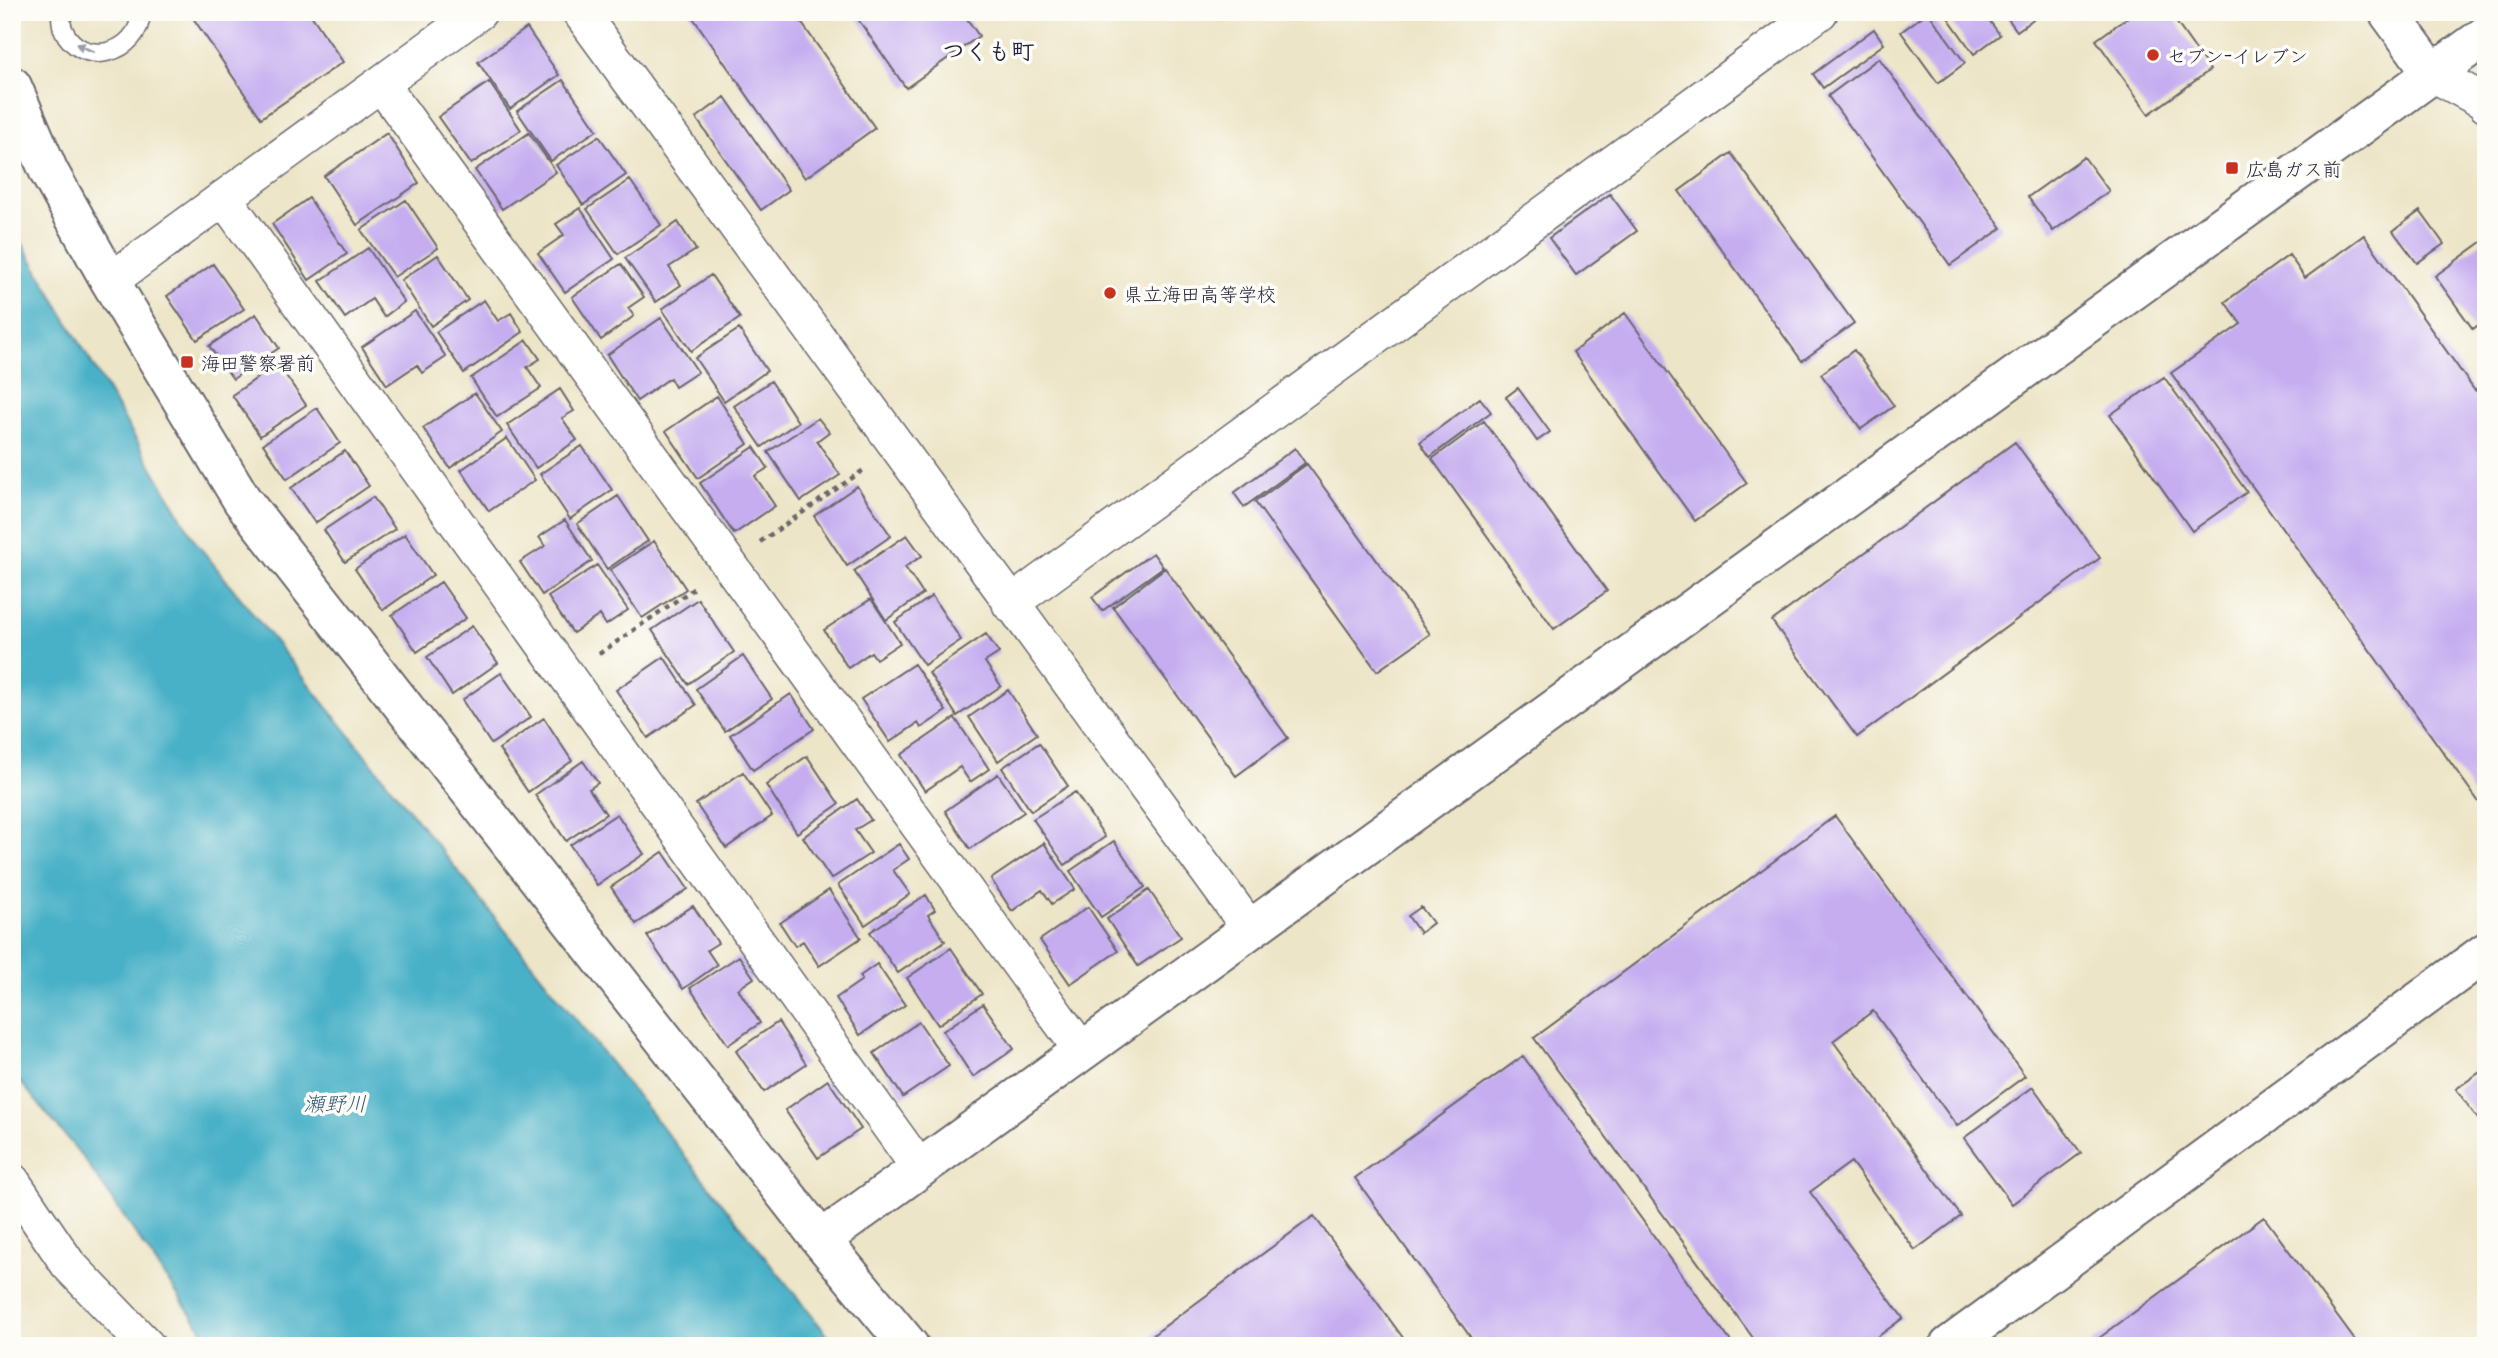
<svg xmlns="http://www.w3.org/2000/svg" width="2498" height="1358" font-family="Mali,'Klee One',sans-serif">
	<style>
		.water { fill: #49b1c7; stroke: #366a81; stroke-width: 2 }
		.building { fill: #c5adf0 }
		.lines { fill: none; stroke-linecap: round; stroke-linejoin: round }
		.lane-casing { stroke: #69666c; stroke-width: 21 }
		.street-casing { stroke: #69666c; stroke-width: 38 }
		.secondary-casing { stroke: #69666c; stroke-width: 42 }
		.path { stroke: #69666c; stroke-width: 4.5; stroke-dasharray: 5 5; stroke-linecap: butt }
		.lane { stroke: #fff; stroke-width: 18 }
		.street { stroke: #fff; stroke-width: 35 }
		.secondary { stroke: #fff; stroke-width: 38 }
		.oneway { fill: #9c9ca7 }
		.poi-dot { fill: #c8321e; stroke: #fdfcf7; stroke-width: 2.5 }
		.labels { text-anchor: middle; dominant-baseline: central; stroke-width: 7; stroke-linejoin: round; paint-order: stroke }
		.poi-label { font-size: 19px; fill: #22223b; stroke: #fdfcf7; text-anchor: start }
		.water-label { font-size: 21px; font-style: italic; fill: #325b73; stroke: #fdfcf7 }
		.quarter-label { font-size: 23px; font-weight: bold; fill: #22223b; stroke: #fdfcf7 }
	</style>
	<rect width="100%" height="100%" fill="#fdfcf7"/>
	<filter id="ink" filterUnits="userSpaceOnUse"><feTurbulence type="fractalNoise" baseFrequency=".0143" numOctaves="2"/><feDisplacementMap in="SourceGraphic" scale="14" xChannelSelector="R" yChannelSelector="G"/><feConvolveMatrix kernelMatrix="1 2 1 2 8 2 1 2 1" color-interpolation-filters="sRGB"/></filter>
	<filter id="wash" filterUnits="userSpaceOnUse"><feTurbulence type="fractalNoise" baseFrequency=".00686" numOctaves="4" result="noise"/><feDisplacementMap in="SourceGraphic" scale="28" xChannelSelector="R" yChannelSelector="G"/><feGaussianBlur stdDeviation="1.57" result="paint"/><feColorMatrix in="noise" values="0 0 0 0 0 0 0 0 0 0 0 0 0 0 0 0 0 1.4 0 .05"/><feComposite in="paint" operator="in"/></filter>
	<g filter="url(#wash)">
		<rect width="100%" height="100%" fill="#ede5c7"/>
		<path class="water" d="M12,226l183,315 641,805h-623l-131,-190 -70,-84z"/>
		<g id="blocks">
			<path class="building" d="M189,12h120l34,50 -82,56z
				M689,12h105l81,116 -70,50z
				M853,12h109l17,24 -73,52z
				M1928,12l37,51 -27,20 -37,-51z
				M1944,12h39l17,23 -26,19z
				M2003,12h40l-26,19z
				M2135,12h34l41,58 -61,44 -53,-74z
				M527,28l32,47 -49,34 -32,-47z
				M1874,29l10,15 -61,44 -10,-14z
				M1879,58l123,170 -52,37 -122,-169z
				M563,80l34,50 -46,31 -34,-50z
				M489,82l32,48 -50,34 -33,-47z
				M725,97l64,93 -28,20 -65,-92z
				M387,133l32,50 -62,42 -33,-49z
				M529,133l27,39 -54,37 -27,-39z
				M599,136l27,39 -43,30 -27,-40z
				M1731,153l123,170 -52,38 -123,-170z
				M2084,157l25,34 -56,40 -25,-34z
				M630,180l31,45 -43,29 -31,-45z
				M1610,194l27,37 -61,44 -27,-37z
				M309,198l38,56 -38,26 -37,-56z
				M406,200l32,48 -44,29 -33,-47z
				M580,208l34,51 -49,33 -27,-39 26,-18 -8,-11z
				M2420,211l24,33 -27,19 -24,-32z
				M678,222l18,28 -27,17 12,18 -25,17 -31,-44z
				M2364,235l111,156 11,-8v429l-315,-439 70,-49 -16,-22 64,-47 16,23z
				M2486,239v80l-13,10 -38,-53z
				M368,248l36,54 -20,15 -12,-18 -27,19 -25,-37z
				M438,255l30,45 -37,26 -30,-46z
				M213,264l31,45 -47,31 -30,-44z
				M621,264l23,33 -16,11 6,8 -33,24 -29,-43z
				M711,275l29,43 -49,33 -29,-42z
				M484,300l14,21 13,-8 12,19 -59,41 -28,-41z
				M415,311l31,46 -24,16 -5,-8 -30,20 -25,-38z
				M1625,313l122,170 -52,38 -122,-169z
				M256,314l23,34 -46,31 -24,-33z
				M661,318l37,54 -23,15 -5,-9 -33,23 -30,-46z
				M739,329l28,42 -43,30 -29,-43z
				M527,340l13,19 -13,8 14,21 -44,29 -26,-39z
				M1854,350l40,56 -33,23 -40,-55z
				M278,364l28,41 -46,31 -28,-41z
				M2164,377l83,115 -55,39 -82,-116z
				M771,381l27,41 -36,25 -28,-41z
				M1518,388l32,44 -13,9 -31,-44z
				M560,389l14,22 -12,7 15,22 -41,28 -29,-43z
				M475,393l27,39 -52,36 -27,-40z
				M717,396l31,48 -50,34 -32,-47z
				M1480,398l11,14 -61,45 -10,-15z
				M317,408l23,35 -53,36 -24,-35z
				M818,418l11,14 -12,9 23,34 -39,26 -33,-49z
				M1484,421l123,170 -53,38 -122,-170z
				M507,438l28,42 -46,31 -28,-41z
				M2015,442l85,116 -243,179 -85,-116z
				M582,446l30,44 -42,29 -30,-45z
				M754,447l14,21 -13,8 20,30 -41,28 -34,-51z
				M1295,448l10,15 -61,44 -10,-14z
				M345,451l24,35 -54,37 -24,-35z
				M1307,464l123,170 -53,37 -122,-169z
				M857,486l34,50 -44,30 -33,-50z
				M618,496l30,45 -41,28 -30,-45z
				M373,497l22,32 -50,33 -21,-32z
				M565,520l27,41 -50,34 -22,-33 25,-16 -6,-9z
				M405,534l28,41 -50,35 -28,-41z
				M907,535l15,21 -17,11 18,27 -37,26 -32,-49z
				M654,541l32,48 -44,29 -32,-48z
				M1153,553l10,14 -61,44 -10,-14z
				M597,565l31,45 -22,15 -6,-10 -27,18 -25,-36z
				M1165,568l123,170 -52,38 -123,-169z
				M441,582l25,36 -49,34 -25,-37z
				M932,596l29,44 -37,25 -29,-43z
				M698,599l36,53 -46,32 -36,-54z
				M871,599l29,44 -24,16 -5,-7 -23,16 -24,-38z
				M472,626l26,37 -46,32 -25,-38z
				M986,634l13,19 -14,9 16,24 -44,30 -28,-43z
				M743,656l29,43 -47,32 -29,-42z
				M664,657l32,48 -48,33 -32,-48z
				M914,664l32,47 -25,17 -3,-5 -28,19 -29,-43z
				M501,673l30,44 -40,27 -29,-44z
				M1008,690l29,44 -39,27 -29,-44z
				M791,694l23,35 -61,41 -23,-35z
				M544,718l28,43 -44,31 -29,-43z
				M955,718l34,51 -19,13 -10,-15 -35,24 -24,-36z
				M1039,743l29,43 -37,25 -29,-43z
				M807,756l32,48 -42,29 -31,-48z
				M583,761l15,22 -9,6 17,25 -40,27 -31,-46z
				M743,772l29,44 -46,32 -30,-44z
				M998,774l26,38 -54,37 -25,-38z
				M1075,792l30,45 -40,28 -32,-46z
				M857,799l14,21 -16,10 16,23 -40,26 -28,-42z
				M617,814l27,40 -47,31 -27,-40z
				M1835,816l190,260 -68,50 -84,-115 -40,30 128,175 -46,34 -64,-88 -41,30 93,126 -38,28h-106l-225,-308z
				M1114,841l31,46 -44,30 -31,-46z
				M1044,843l31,46 -23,15 -10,-14 -30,21 -21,-32z
				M899,844l10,15 -16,11 17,24 -45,31 -27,-40z
				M663,852l25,37 -52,35 -25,-37z
				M829,890l32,48 -42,28 -16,-25 -8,5 -15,-23z
				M1149,890l32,47 -43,29 -31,-47z
				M926,895l9,15 -7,5 17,26 -47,32 -28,-41z
				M693,906l25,37 -11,7 10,15 -34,24 -36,-53z
				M1088,907l30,44 -48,33 -30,-44z
				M1421,907l12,16 -13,10 -12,-17z
				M951,948l31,46 -44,31 -31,-47z
				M739,956l15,22 -16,11 22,34 -32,22 -38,-57z
				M877,964l28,41 -45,30 -24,-37 26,-18 -2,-4z
				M983,1004l31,45 -41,28 -30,-46z
				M778,1022l28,42 -42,28 -28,-41z
				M919,1022l30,44 -46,31 -29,-44z
				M1523,1056l211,290h-257l-122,-168z
				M2486,1068v62l-30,-41z
				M828,1080l33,49 -43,29 -33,-48z
				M2033,1087l48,66 -69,51 -48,-66z
				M1314,1216l95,130h-271z
				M2264,1217l95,129h-267l-1,-2z"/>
		</g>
	</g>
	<g filter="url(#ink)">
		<use href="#blocks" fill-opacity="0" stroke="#69666c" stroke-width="2"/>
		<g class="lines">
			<g class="lane-casing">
				<path id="lane" d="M61,12c0,5 0,12 2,17 18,41 77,25 78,-17"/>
			</g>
			<g class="street-casing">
				<path id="street" d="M580,12l670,917
					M2433,74l50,27 3,4
					M381,84l701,967
					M224,198l696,971
					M110,281l369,-269
					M1010,604l810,-592
					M12,1181l56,83 79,82"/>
			</g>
			<g class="secondary-casing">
				<path id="secondary" d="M2388,12l45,62
					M12,86l37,86 61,109 132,219 579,740 88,106
					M821,1240l1665,-1205
					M1949,1346l537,-394"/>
			</g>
			<path class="path" d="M760,542l105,-73
				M599,654l97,-67"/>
			<use href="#lane" class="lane"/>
			<use href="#street" class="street"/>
			<use href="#secondary" class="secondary"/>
		</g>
		<defs><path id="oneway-solid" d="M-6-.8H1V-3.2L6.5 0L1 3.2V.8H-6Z" transform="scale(1.75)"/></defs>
		<use class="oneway" href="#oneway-solid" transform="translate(85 48) rotate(-156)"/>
	</g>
	<g class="poi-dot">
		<circle cx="2153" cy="55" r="7"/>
		<rect x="2225" y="161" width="14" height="14" rx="3.5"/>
		<circle cx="1110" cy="293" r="7"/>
		<rect x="180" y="355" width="14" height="14" rx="3.5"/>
	</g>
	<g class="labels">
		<g class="poi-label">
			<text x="2167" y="55">セブン-イレブン</text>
			<text x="2246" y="168">広島ガス前</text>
			<text x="1124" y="293">県立海田高等学校</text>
			<text x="201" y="362">海田警察署前</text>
		</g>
		<g class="water-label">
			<text x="335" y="1102">瀬野川</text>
		</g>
		<g class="quarter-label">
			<text x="988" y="50">つくも町</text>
		</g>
	</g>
	<rect width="2498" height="1358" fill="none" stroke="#fdfcf7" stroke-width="42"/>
</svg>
